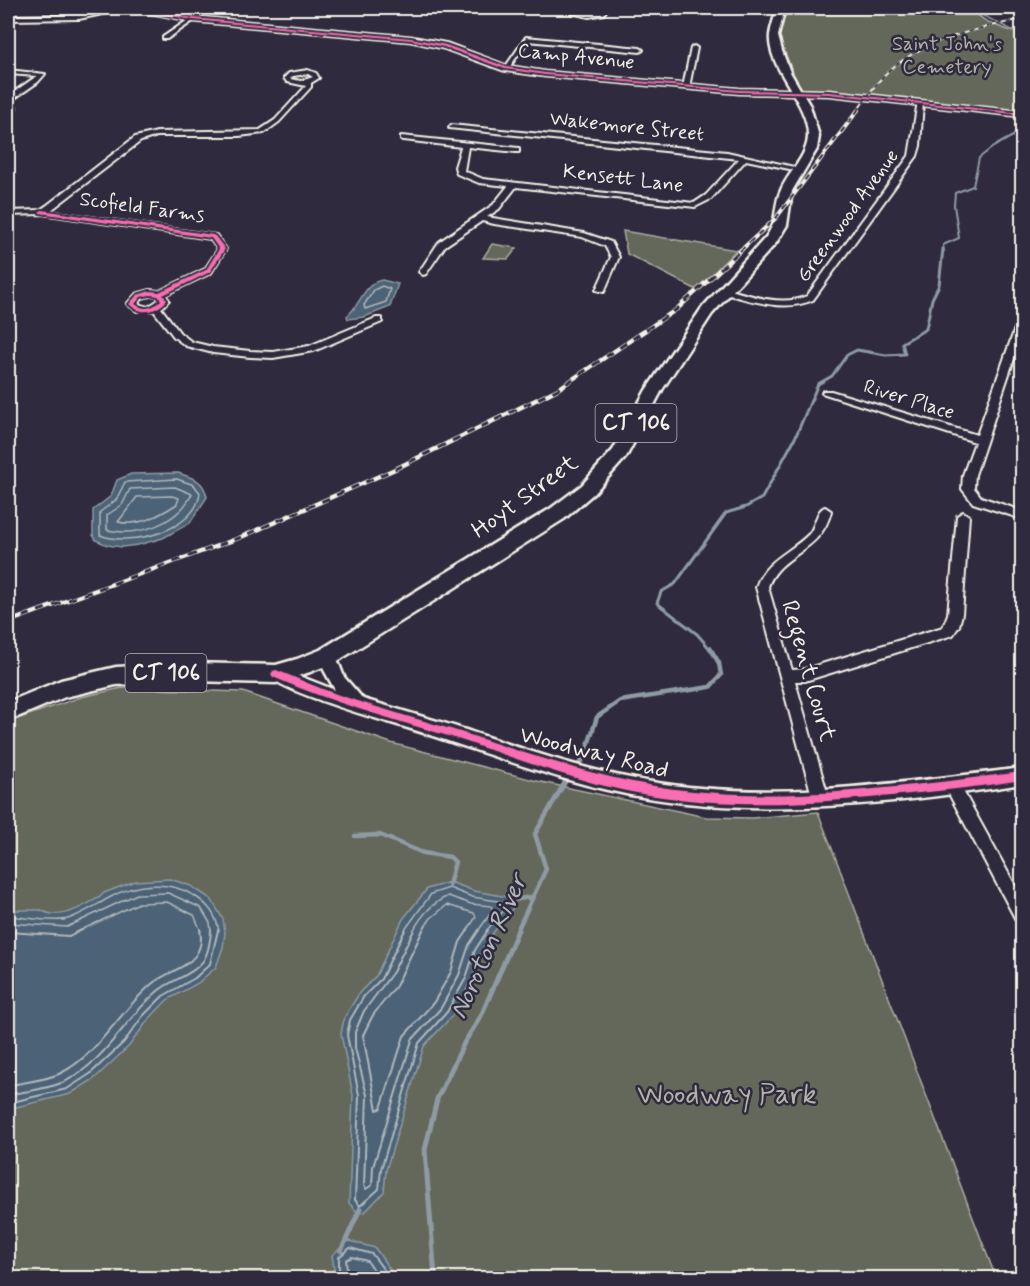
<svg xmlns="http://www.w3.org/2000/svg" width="1030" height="1286" font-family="Mynerve,sans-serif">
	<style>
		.green { fill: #64685a; stroke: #acaca1; stroke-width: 1.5 }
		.water { fill: #4c6277; stroke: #8f9ba4; stroke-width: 1.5 }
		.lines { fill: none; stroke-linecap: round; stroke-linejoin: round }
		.shore-far1 { stroke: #b1b8bb; stroke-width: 1.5 }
		.shore { stroke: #b1b8bb; stroke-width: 2 }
		.stream-far4 { stroke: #8f9ba4; stroke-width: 1.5 }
		.stream-far3 { stroke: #8f9ba4; stroke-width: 2 }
		.stream-far2 { stroke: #8f9ba4; stroke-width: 3 }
		.stream-far1 { stroke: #8f9ba4; stroke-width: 4.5 }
		.stream { stroke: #8f9ba4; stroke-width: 5 }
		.minor-casing { stroke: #f4f1e8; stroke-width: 4 }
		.tertiary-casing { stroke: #f4f1e8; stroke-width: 5 }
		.primary-casing { stroke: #f4f1e8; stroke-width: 5 }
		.minor { fill: #2f2a3d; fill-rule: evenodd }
		.tertiary { fill: #2f2a3d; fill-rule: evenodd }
		.primary { fill: #2f2a3d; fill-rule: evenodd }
		.rail-far2-casing { stroke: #f4f1e8; stroke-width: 2 }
		.rail-far1-casing { stroke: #f4f1e8; stroke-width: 4 }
		.rail-casing { stroke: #f4f1e8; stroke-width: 4.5 }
		.rail-far2 { stroke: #2f2a3d; stroke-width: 1.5; stroke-dasharray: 5; stroke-linecap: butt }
		.rail-far1 { stroke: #2f2a3d; stroke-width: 2; stroke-dasharray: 6; stroke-linecap: butt }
		.rail { stroke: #2f2a3d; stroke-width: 3; stroke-dasharray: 8; stroke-linecap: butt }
		.cycleway-casing { stroke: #2f2a3d; stroke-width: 4 }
		.cycleway { fill: #f96db3; fill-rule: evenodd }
		.labels { text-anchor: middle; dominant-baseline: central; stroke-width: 5; stroke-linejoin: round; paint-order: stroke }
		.far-park-label { font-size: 20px; fill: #b3b3a8; stroke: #2f2a3d }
		.far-street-label { font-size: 20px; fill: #f4f1e8; stroke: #2f2a3d }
		.shield { fill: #2f2a3d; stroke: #b9b5b5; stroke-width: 1.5 }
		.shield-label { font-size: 22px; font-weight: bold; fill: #f4f1e8 }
		.street-label { font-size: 24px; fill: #f4f1e8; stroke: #2f2a3d }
		.water-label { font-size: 26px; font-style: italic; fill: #b1b8bb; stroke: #2f2a3d }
		.near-park-label { font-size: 28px; fill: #b3b3a8; stroke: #2f2a3d }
	</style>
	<rect width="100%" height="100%" fill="#2f2a3d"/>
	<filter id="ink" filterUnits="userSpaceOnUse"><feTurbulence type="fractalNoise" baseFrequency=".0167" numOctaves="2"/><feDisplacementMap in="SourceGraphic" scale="12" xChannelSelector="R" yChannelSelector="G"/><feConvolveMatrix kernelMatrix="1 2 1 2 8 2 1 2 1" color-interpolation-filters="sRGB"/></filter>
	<g filter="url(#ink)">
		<path class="green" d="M786,8h185c12,16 33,20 51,27v78l-202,-22 -20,-1 -22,-54z
			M623,231l113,19 -39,40 -70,-36z
			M492,244l25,4 -9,11 -25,-1z
			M122,688l121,4 148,51 150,39 165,35 46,1 66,-6 178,466h-988v-556l73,-25z"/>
		<path class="water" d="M382,280l16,4 -8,23 -26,10 -16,2 -1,-3c13,-10 17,-33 35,-36z
			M178,473c15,5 26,7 29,24l-17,26 -27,15 -25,7 -16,2 -15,-2 -11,-5 -3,-5v-25l18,-14 6,-16 14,-6z
			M170,879l21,7 20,13 12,20 2,14 -2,14 -7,20 -18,16 -31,17 -19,20 -19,26 -35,33 -24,15 -62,15v-199h33c19,12 42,-4 59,-13l4,-4 31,-12z
			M450,882l24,9 34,6 5,11 -24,30 -8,14 -9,28 -20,36 -28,30 -38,124 -2,22 -19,20 -7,1 -9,-10 4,-108 -12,-61 3,-16 16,-26 16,-16 27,-57 24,-30z
			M349,1241l26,7 21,30h-69l7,-9 -2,-14z"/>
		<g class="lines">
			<path class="shore-far1" d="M382,286l8,3 -4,13 -21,7 -1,-4 10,-15z
				M177,479l17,6 6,8c-4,38 -70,54 -100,42v-23l16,-12 9,-18z
				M175,487l17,7c-15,30 -53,43 -85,36v-15l15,-10 8,-16z
				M172,496l7,2 -2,6c-17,11 -38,23 -59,18l19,-25z
				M8,916c15,1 47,7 60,3 15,-5 28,-14 41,-21 25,-15 60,-18 84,-3 15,9 23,19 26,36
				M8,923l59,4 70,-33 31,-1 33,15 9,15 1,8
				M79,931l60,-28 28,-1 27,13 7,16
				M404,931l27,-37 18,-6 23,9 32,5 2,6 -20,23
				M413,931c9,-16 18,-27 35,-35l23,8 20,2 2,4 -15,21
				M422,931l9,-13 16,-13 27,8 2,4 -9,14"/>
			<path class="shore" d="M405,930l-24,49 -17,17 -14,24 -3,15 12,60 -4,105 5,6 19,-17 2,-20 38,-126 28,-31 19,-34 9,-28 13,-20
				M414,930l-21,42 -29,39 -9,21v16l12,47 -3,91 2,3 6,-4 1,-18 39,-127 29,-32 18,-33 10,-30 10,-15
				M423,930l-27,56 -23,29 -10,20 14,75 4,-2 23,-72 30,-34 17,-30 9,-30 8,-12
				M8,932l61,4 13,-6
				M8,1086c17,-5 37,-5 53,-13 39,-20 59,-63 92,-90 12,-10 32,-14 42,-27 6,-8 7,-17 5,-26
				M8,1095c18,-4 42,-6 58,-14 41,-21 58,-62 92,-90 13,-11 35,-16 45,-30 5,-7 8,-23 8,-31
				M8,1103l59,-14 23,-15 34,-32 19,-26 20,-20 32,-18 15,-14 8,-34
				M335,1278l4,-7v-14l11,-9 22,6 18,24
				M344,1278l3,-7 -1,-11 6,-3 15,4 13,17"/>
			<path class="stream-far4" d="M968,8l54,27"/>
			<path class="stream-far3" d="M944,251l-1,-6 16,-7 -5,-33 1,-12 18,-7 6,-28 14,-11 29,-16"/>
			<path class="stream-far2" d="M711,650l-14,-16 -40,-31 4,-11 14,-8 51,-71 20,-6 16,-9 33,-60 23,-54 14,-8 15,-21 10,-5 29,5 19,-1 -3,-11 24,-14 6,-30 7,-14 4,-36"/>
			<path class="stream-far1" d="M575,769l9,-11 13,-41 23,-16 90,-14 11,-12 -2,-12 -9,-15
				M355,836l25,-1 43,18 27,4 5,5 -6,23
				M507,901l24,-4
				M517,931l29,-62 -11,-35 33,-57"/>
			<path class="stream" d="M341,1251l19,-42
				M435,1278l-10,-128 12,-51 27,-56 17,-27 37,-86"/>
			<g class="minor-casing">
				<path id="minor" d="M122,8h9l-52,11 -71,1v-4l71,-1z
					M568,8h5l2,3 14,2 11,-1 3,-4h5l-4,6 -15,3 -18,-4z
					M191,18l5,1 -29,20h-4v-2z
					M526,37l114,11 3,2 -3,2 -112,-11 -20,28h-4z
					M694,46l3,2 -8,39 -3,2 -3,-2 8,-39z
					M8,70l37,4 -7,8 -26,18 4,8 -8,6v-18l29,-20 -29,-2z
					M308,70l8,3 3,5 -8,5v4l-32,35 -15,11 -25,3h-82l-16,5 -91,70 166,24 10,14 -15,24 -46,22 4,5 -8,8 19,25 12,9 21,5 37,4 23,1 36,-6 67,-28h6v4l-68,29 -41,7 -23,-1 -37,-4 -27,-7 -12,-9 -20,-26h-17l-10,-7 9,-10 14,-4 9,1 46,-22 13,-20 -8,-10 -168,-25 -34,1v-4l32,-1 6,-4 89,-69 22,-5 103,-2 15,-10 31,-34 -19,-4 -3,-4 5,-5zM308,74l5,3 -12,4 -11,-2 3,-3zM150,296h7l2,4 -11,7 -11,-3 5,-6z
					M918,101l5,1 -3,44 -3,10 -104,144c-29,13 -63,0 -92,-7l-2,-2 5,-3c25,7 57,19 83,8l102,-140z
					M451,125l276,27 76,17 -4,2 -53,-11 -35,39 -16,8 -179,-20 -17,22 -12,8 97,16 27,9 8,15 -15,35 -8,-2 15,-33 -6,-11 -23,-9 -88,-13 -12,-3 -37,25 -19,28 -3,1 -4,-3 20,-30 54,-37 15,-19 -29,-3 -22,-9 -2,-7 6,-20 -57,-7h-3v-4l118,12v4h-3l-48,-5 -4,24 19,8 211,24 12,-8 33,-36 -290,-31z
					M1022,320v15l-47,140 -1,13 7,9 41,14v8l-49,-16 -11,-14 1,-14 12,-33 -153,-49 1,-2h8l146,44 40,-112z
					M825,507l6,4c-10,43 -51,41 -63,76l24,83 13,-1 138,-42 5,-13 9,-98 6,-4 6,4 -7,98 -3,12 -6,9 -148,46h-10l33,115 -3,5 -5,2 -5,-2 -3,-5 -56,-209c9,-27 34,-34 53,-53 7,-8 7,-24 16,-27z
					M952,778l5,2 65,118v24l-6,-2 -69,-130 -3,-5 3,-5z"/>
			</g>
			<g class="tertiary-casing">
				<path id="tertiary" d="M128,8h11l54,9 218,20 37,7 59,22 38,6 194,17 90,2 193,21v4l-193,-21 -90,-2 -194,-17 -42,-6 -60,-22 -32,-7 -218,-20z
					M328,649l6,2 10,26 19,22c36,11 73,21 109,33 57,19 115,39 174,49 124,22 253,2 376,-13v16c-121,19 -251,34 -374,14 -88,-14 -174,-51 -260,-76 -20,-6 -113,-33 -120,-48l2,-5 6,-2 59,23 -11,-20 -4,-14 2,-5z"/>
			</g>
			<g class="primary-casing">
				<path id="primary" d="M777,8h8l-7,28 4,15 8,21 20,34 9,30 -2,13 -25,42 -5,34 -11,18 -64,71 -50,76 -36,67 -32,36 -30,26 -151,95 -77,48 -26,10 -34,11 -86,-2 -74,4 -51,12 -57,24v-19l53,-22 55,-13 74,-4 86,2 21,-6 23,-9 230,-141 32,-24 31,-35 33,-60 56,-82 64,-71c13,-18 7,-30 15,-47 7,-17 26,-33 27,-53 2,-34 -41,-68 -38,-102 1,-9 5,-18 7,-27z"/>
			</g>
			<use href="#minor" class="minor"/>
			<use href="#tertiary" class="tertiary"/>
			<use href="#primary" class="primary"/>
			<g class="rail-far2-casing">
				<path id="rail-far2" d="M857,111c11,-15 23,-35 39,-46 36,-28 83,-36 126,-46"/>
			</g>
			<g class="rail-far1-casing">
				<path id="rail-far1" d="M740,251l36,-33 82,-108"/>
			</g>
			<g class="rail-casing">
				<path id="rail" d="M8,622l231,-84 156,-69 163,-80 119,-80 65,-60"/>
			</g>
			<use href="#rail-far2" class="rail-far2"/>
			<use href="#rail-far1" class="rail-far1"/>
			<use href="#rail" class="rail"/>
			<g class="cycleway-casing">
				<path id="cycleway" d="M129,8h5l59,10 218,20 35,7 61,22 38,6 194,17 90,2 193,21v2l-193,-21 -90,-2 -194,-17 -40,-6 -61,-22 -33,-7 -218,-20z
					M42,210l171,25 2,1 10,13 -15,23 -47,23 4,5c-10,12 -26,16 -38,4l8,-9 13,-4 9,1 47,-22 13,-21 -8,-11 -171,-25 -1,-1zM150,295l8,1 3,4c-8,8 -16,11 -26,4l6,-7z
					M276,670c21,8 42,18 63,25 45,15 90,27 134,41 73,24 144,48 220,55 109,11 221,-6 329,-19v8c-37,6 -74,10 -112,14 -87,9 -175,15 -262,1 -68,-11 -134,-38 -200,-59 -59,-18 -118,-34 -175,-59l-2,-3 2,-3z"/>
			</g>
			<use href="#cycleway" class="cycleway"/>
		</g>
	</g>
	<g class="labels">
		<g class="far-park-label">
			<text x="947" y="44">Saint John's<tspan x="947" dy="23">Cemetery</tspan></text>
		</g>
		<g class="far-street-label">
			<text transform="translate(576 57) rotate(6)">Camp Avenue</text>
			<text transform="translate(627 127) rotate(6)">Wakemore Street</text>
			<text transform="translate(623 179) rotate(7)">Kensett Lane</text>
			<text transform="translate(142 208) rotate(8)">Scofield Farms</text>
			<text transform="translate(848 216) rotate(-54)">Greenwood Avenue</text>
			<text transform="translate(909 400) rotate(17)">River Place</text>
		</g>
		<g class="shield">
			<rect x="595.5" y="404" width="81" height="38" rx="4.5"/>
			<rect x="125.5" y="654" width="81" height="38" rx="4.5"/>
		</g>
		<g class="shield-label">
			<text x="636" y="423">CT 106</text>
			<text x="166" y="673">CT 106</text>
		</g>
		<g class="street-label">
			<text transform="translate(525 497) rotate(-36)">Hoyt Street</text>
			<text transform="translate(808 671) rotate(74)">Regent Court</text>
			<text transform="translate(594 753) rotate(14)">Woodway Road</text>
		</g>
		<g class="water-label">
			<text transform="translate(489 947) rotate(-66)">Noroton River</text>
		</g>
		<g class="near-park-label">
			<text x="727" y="1095">Woodway Park</text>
		</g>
	</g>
	<rect width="1030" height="1286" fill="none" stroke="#2f2a3d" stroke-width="30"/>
	<rect x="15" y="15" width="1000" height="1256" fill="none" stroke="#f4f1e8" stroke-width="2" filter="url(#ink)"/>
</svg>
